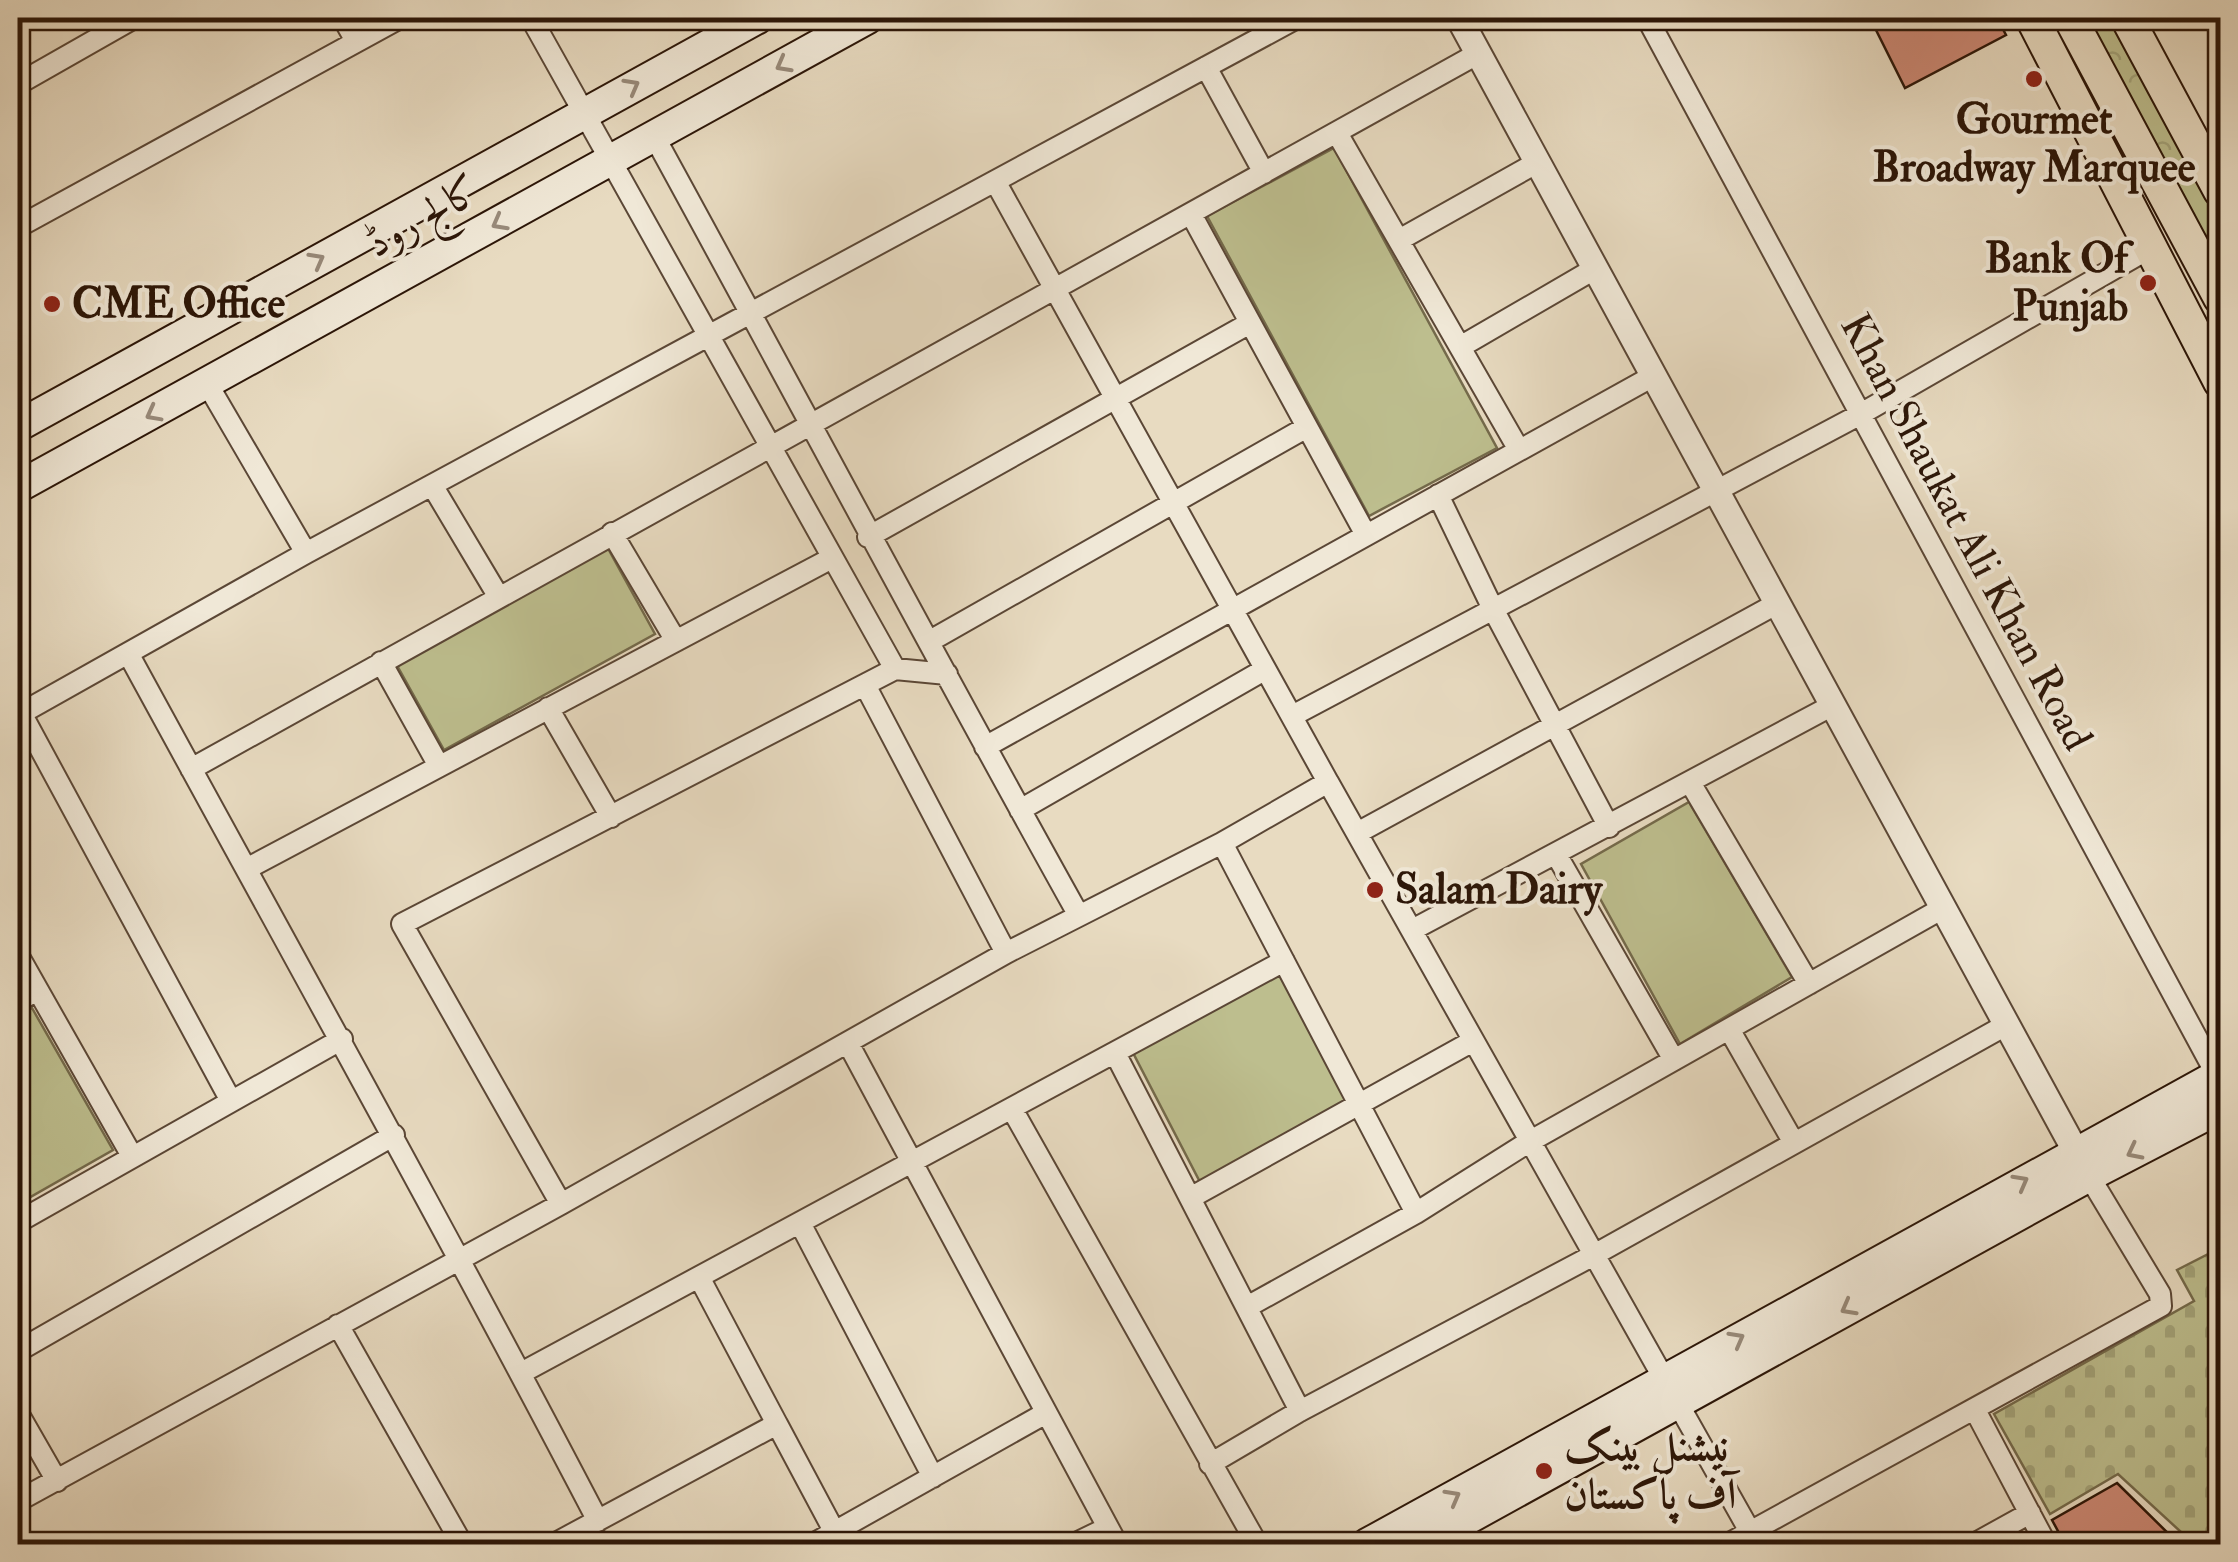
<svg xmlns="http://www.w3.org/2000/svg" width="2238" height="1562" font-family="'IM FELL Double Pica',Amiri,serif">
	<style>
		.green { fill: #bdbe8e; stroke: #746a4b; stroke-width: 2.5 }
		.forest { fill: url(#forest-crowns); stroke: #746a4b; stroke-width: 2.5 }
		.cemetery { fill: url(#cemetery-stones); stroke: #746a4b; stroke-width: 2.5 }
		.building { fill: #cc8874; stroke: #2c1608; stroke-width: 2.5 }
		.lines { fill: none; stroke-linecap: round; stroke-linejoin: round }
		.minor-casing { stroke: #5b4736; stroke-width: 24 }
		.tertiary-casing { stroke: #5b4736; stroke-width: 29 }
		.secondary-casing { stroke: #2c1608; stroke-width: 34 }
		.primary-casing { stroke: #2c1608; stroke-width: 36 }
		.minor { stroke: #f0e8d7; stroke-width: 20 }
		.tertiary { stroke: #f0e8d7; stroke-width: 25 }
		.secondary { stroke: #f0e8d7; stroke-width: 30 }
		.primary { stroke: #e8dbc1; stroke-width: 32 }
		.oneway { stroke: #988a7a }
		.poi-dot { fill: #8f2418; stroke: #f0e8d7; stroke-width: 4 }
		.labels { text-anchor: middle; dominant-baseline: central; stroke-width: 8; stroke-linejoin: round; paint-order: stroke }
		.poi-label { font-size: 42px; font-weight: bold; fill: #2c1608; stroke: #f0e8d7; text-anchor: start }
		.street-label { font-size: 42px; fill: #2c1608; stroke: #f0e8d7 }
	</style>
	<defs>
		<pattern id="forest-crowns" width="20" height="18" patternUnits="userSpaceOnUse" patternTransform="scale(2.5)"><rect width="20" height="18" fill="#bdbe8e"/><path d="M2 6a3 3 0 1 1 6 0M12 15a3 3 0 1 1 6 0" fill="none" stroke="#a3a379"/></pattern>
		<pattern id="cemetery-stones" width="16" height="16" patternUnits="userSpaceOnUse" patternTransform="scale(2.5)"><rect width="16" height="16" fill="#bdbe8e"/><path d="M2 7V4a2 2 0 0 1 4 0v3zM10 15v-3a2 2 0 0 1 4 0v3z" fill="#a3a379"/></pattern>
	</defs>
	<rect width="100%" height="100%" fill="#e8dbc1"/>
	<filter id="stains"><feTurbulence type="fractalNoise" baseFrequency=".002" numOctaves="4"/><feColorMatrix values="0 0 0 0 .2 0 0 0 0 .09 0 0 0 0 .02 0 0 0 .5 -.17"/></filter>
	<radialGradient id="worn" r=".72"><stop offset=".6" stop-color="#630" stop-opacity="0"/><stop offset="1" stop-color="#630" stop-opacity=".3"/></radialGradient>
	<path class="green" d="M1334,148l163,300 -128,68 -162,-300z
		M605,543l50,91 -211,116 -50,-90z
		M1689,802l103,175 -112,67 -99,-180z
		M1281,969l71,129 -152,84 -70,-135z
		M32,1008l81,142 -95,54v-188z"/>
	<path class="forest" d="M2071,18h37l103,184 9,19v72z"/>
	<path class="cemetery" d="M2220,1248v296h-26l-76,-70 -68,40 -56,-100 200,-113 -17,-31z"/>
	<path class="building" d="M1870,18h127l9,17 -101,53z
		M2117,1483l62,61h-114l-13,-24z"/>
	<g class="lines">
		<g class="minor-casing">
			<path id="minor" d="M343,18l13,23
				M531,18l364,651
				M1647,18l573,1063
				M1206,67l58,106
				M18,84l116,-66
				M1337,133l182,317
				M654,136c142,259 280,520 424,778
				M995,181l333,601
				M1191,214l175,321
				M18,227l382,-209
				M1399,240l139,-78
				M1460,347l136,-79
				M208,385l98,168
				M432,485l65,109
				M1438,495l55,114 116,218
				M612,533l64,108
				M868,537l382,-214
				M930,641l377,-214
				M129,655c157,288 317,575 469,866
				M381,662l58,104
				M865,685l141,268
				M548,708l63,109
				M21,713l210,388
				M18,715l288,-162 991,-535
				M1292,716l567,-301 289,-166
				M985,747l670,-372
				M191,769c427,-242 859,-476 1288,-716
				M1691,784l118,200
				M1020,810l244,-140
				M1359,832l419,-229
				M1222,843l194,370 111,-70 416,-235
				M1556,854l118,206
				M248,868l584,-310
				M1414,929l419,-224
				M18,955l114,201
				M18,1001l19,-11
				M1729,1029l65,114
				M848,1043l269,501
				M1115,1053l185,358 292,-155 414,-231
				M1012,1109l245,435
				M1190,1198l283,-157
				M561,1204l-159,-280 493,-255 52,5
				M18,1222l324,-183
				M800,1223l133,254
				M699,1277l78,147
				M1247,1307l169,-94
				M338,1325l124,219
				M18,1351l376,-216
				M521,1373l763,-412
				M1975,1410l71,134
				M18,1413l39,68
				M1210,1464l90,-53
				M18,1501l543,-297 445,-251 216,-110 106,-61 429,762
				M554,1544l223,-120 64,120
				M813,1544l233,-131
				M1074,1544l33,-16
				M1728,1544l433,-238 -1,-12 -71,-118
				M1974,1544l56,-31"/>
		</g>
		<g class="tertiary-casing">
			<path id="tertiary" d="M1459,18l617,1134"/>
		</g>
		<g class="secondary-casing">
			<path id="secondary" d="M18,426l740,-408
				M18,487l850,-469
				M1367,1544l853,-470
				M1422,1544l667,-368 131,-68"/>
		</g>
		<g class="primary-casing">
			<path id="primary" d="M2032,18l188,364
				M2070,18l150,280
				M2127,18l93,173"/>
		</g>
		<use href="#minor" class="minor"/>
		<use href="#tertiary" class="tertiary"/>
		<use href="#secondary" class="secondary"/>
		<use href="#primary" class="primary"/>
	</g>
	<defs><path id="oneway-chevron" d="M-2-3.5L2.5 0L-2 3.5" fill="none" stroke-width="1.6" stroke-linecap="round" stroke-linejoin="round" transform="scale(2.5)"/></defs>
	<g class="oneway">
		<use href="#oneway-chevron" transform="translate(783 65) rotate(151)"/>
		<use href="#oneway-chevron" transform="translate(632 86) rotate(-29)"/>
		<use href="#oneway-chevron" transform="translate(499 223) rotate(151)"/>
		<use href="#oneway-chevron" transform="translate(317 260) rotate(-29)"/>
		<use href="#oneway-chevron" transform="translate(153 414) rotate(152)"/>
		<use href="#oneway-chevron" transform="translate(2134 1152) rotate(153)"/>
		<use href="#oneway-chevron" transform="translate(2021 1182) rotate(-29)"/>
		<use href="#oneway-chevron" transform="translate(1848 1308) rotate(151)"/>
		<use href="#oneway-chevron" transform="translate(1737 1339) rotate(-29)"/>
		<use href="#oneway-chevron" transform="translate(1453 1497) rotate(-29)"/>
	</g>
	<g class="poi-dot">
		<circle cx="2034" cy="79" r="10"/>
		<circle cx="2148" cy="283" r="10"/>
		<circle cx="52" cy="304" r="10"/>
		<circle cx="1375" cy="890" r="10"/>
		<circle cx="1544" cy="1471" r="10"/>
	</g>
	<g class="labels">
		<g class="poi-label">
			<text x="2034" y="120" text-anchor="middle">Gourmet<tspan x="2034" dy="48">Broadway Marquee</tspan></text>
			<text x="2128" y="259" text-anchor="end">Bank Of<tspan x="2128" dy="48">Punjab</tspan></text>
			<text x="72" y="304">CME Office</text>
			<text x="1395" y="890">Salam Dairy</text>
			<text x="1564" y="1447">نیشنل بینک<tspan x="1564" dy="48">آف پاکستان</tspan></text>
		</g>
		<g class="street-label">
			<text transform="translate(423 217) rotate(-29)">کالج روڈ</text>
			<text transform="translate(1966 532) rotate(62)">Khan Shaukat Ali Khan Road</text>
		</g>
	</g>
	<rect width="2238" height="1562" fill="none" stroke="#e8dbc1" stroke-width="60"/>
	<rect x="20" y="20" width="2198" height="1522" fill="none" stroke="#2c1608" stroke-width="5"/>
	<rect x="30" y="30" width="2178" height="1502" fill="none" stroke="#2c1608" stroke-width="2.5"/>
	<rect width="100%" height="100%" filter="url(#stains)"/>
	<rect width="100%" height="100%" fill="url(#worn)"/>
</svg>
